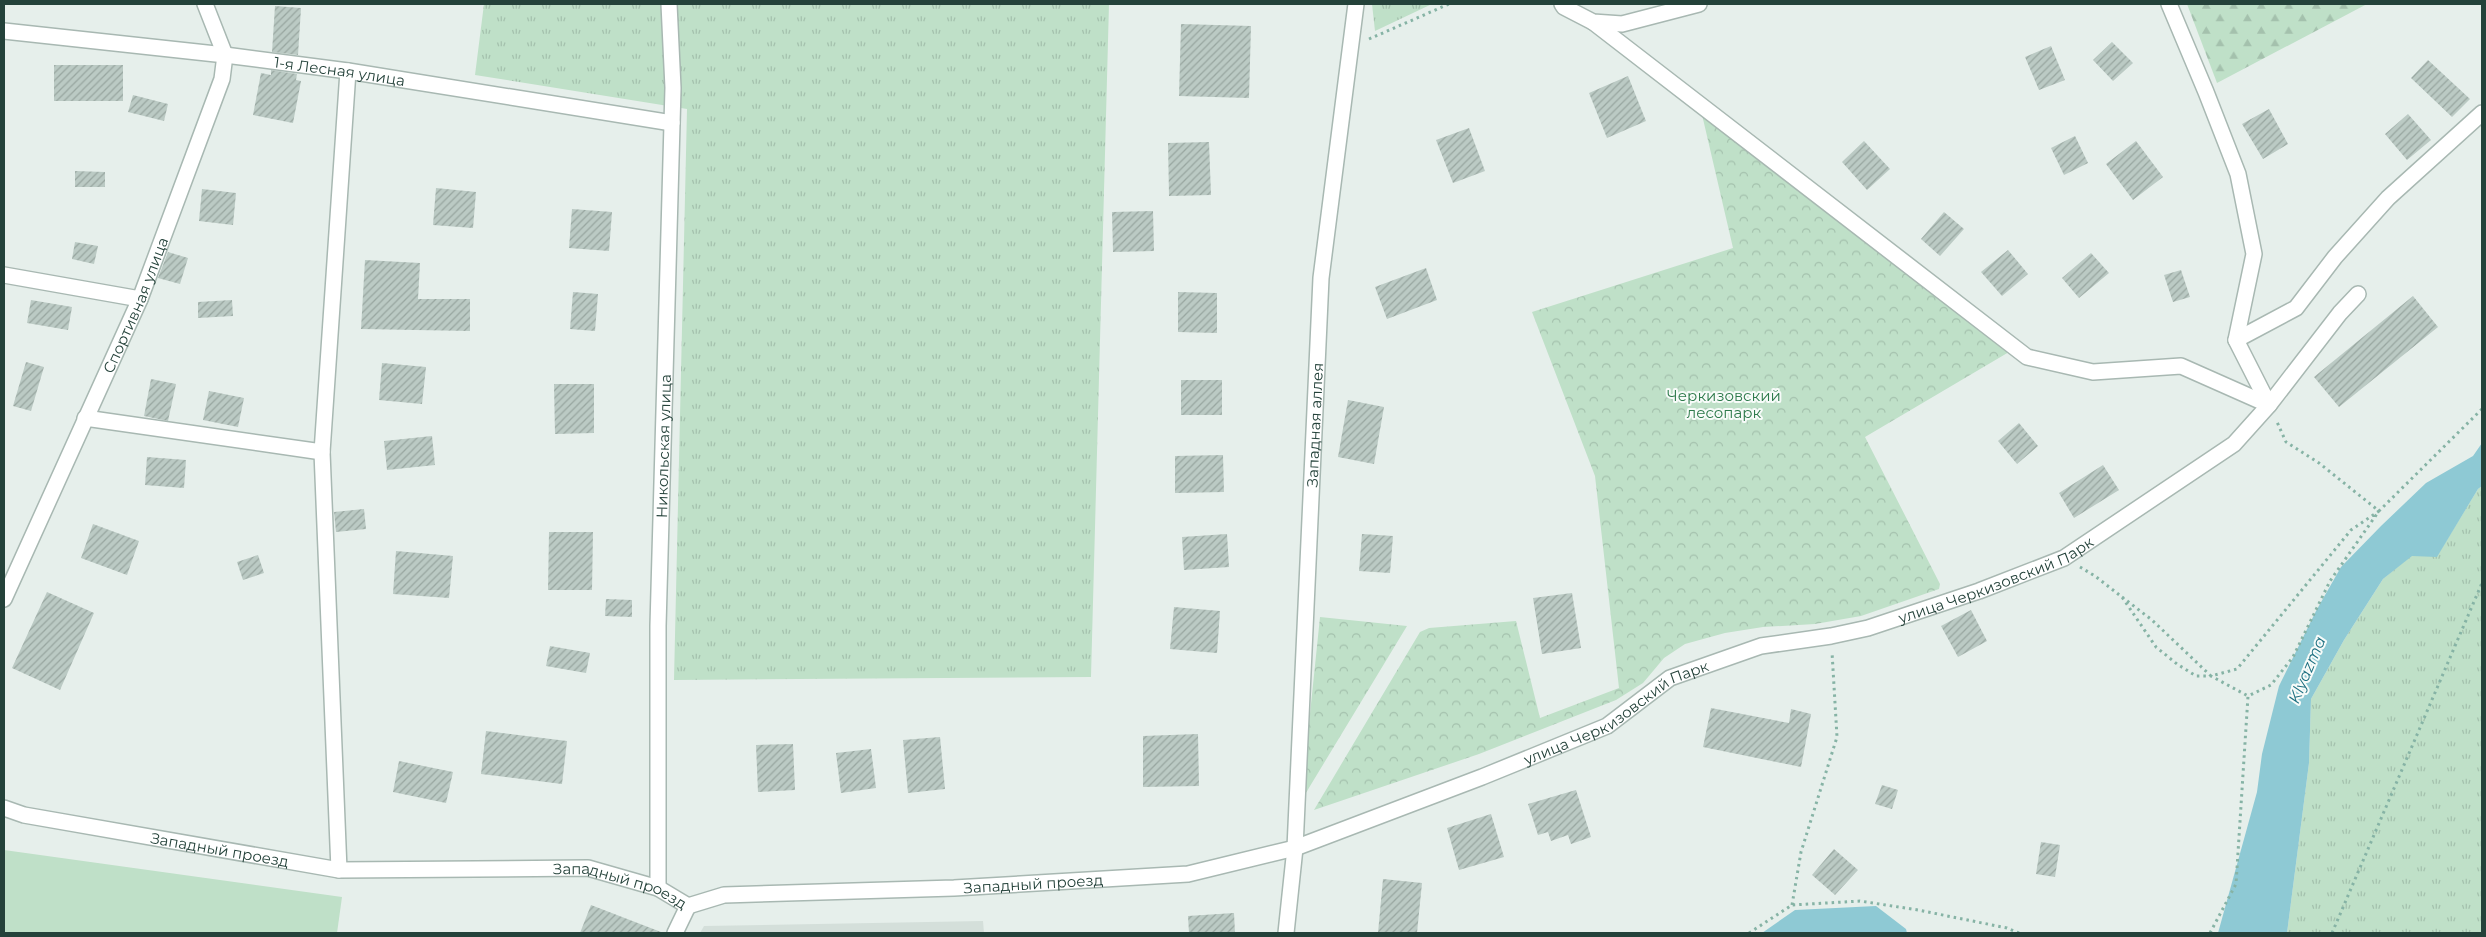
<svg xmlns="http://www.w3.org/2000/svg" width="2486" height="937" font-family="Montserrat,sans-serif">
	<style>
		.built { fill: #d4dfda }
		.grass { fill: url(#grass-tufts) }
		.forest { fill: url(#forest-firs) }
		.park { fill: url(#park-crowns) }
		.pitch { fill: #bfe0c8 }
		.water { fill: #8ec9d4 }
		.building { fill: url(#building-hatch) }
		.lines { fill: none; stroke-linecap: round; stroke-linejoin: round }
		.minor-casing { stroke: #a8b8b2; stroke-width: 18 }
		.path { stroke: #86b3a5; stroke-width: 3; stroke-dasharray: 2.5 4; stroke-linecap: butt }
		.minor { stroke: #fff; stroke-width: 15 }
		.labels { text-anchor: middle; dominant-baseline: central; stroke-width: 4; stroke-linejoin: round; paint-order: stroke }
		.street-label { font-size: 15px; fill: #24423a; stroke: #f7fbf9 }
		.park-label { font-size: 15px; fill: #2d7a4b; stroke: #f7fbf9 }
		.water-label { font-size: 16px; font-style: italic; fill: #1c6f80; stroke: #f7fbf9 }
	</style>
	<defs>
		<pattern id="grass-tufts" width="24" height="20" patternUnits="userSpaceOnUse" patternTransform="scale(1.25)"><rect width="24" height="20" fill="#bfe0c8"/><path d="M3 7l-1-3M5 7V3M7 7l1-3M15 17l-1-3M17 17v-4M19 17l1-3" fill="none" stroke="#a4c1ad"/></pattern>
		<pattern id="forest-firs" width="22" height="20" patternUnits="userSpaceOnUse" patternTransform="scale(1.25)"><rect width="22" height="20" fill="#bfe0c8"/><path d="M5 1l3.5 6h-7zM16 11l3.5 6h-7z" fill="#a4c1ad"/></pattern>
		<pattern id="park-crowns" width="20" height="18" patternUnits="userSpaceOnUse" patternTransform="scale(1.25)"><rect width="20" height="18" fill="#bfe0c8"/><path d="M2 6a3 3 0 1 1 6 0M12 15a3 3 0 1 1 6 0" fill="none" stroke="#a4c1ad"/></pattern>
		<pattern id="building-hatch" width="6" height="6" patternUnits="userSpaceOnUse" patternTransform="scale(1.25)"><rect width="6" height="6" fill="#bbcac4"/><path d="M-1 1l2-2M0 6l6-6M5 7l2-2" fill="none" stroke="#98a6a0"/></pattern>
	</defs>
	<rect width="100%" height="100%" fill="#e6efeb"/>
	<path class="built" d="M983,921l1,12h-284l4,-7z"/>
	<path class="grass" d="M484,4h625l-18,673 -417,3 13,-571 -212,-34z
		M1372,4h60l-57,27z
		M2482,486v447h-195l22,-170 2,-64 33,-59 39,-61 29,-24 25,1 41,-67z"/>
	<path class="forest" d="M2187,4h180l-150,79z"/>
	<path class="park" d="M1697,93l312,259 -144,85 75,147 -1,5 -78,27 -46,8 -52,3 -38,6 -40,11 -21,14 -21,25 -27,17 -137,54 -165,56 106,-178 9,-4 87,-7 24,97 79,-30 -24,-212 -63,-164 201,-64z
		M1320,617l87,9 -106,175z"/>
	<path class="pitch" d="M4,850l338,47 -5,36h-333z"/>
	<path class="water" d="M2482,443v43l-4,3 -41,68 -25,-1 -29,23 -39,61 -33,59 -2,64 -22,170h-69l39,-141 5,-38 17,-68 37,-75 25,-44 40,-41 45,-43 47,-27z
		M1876,906l30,23 1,4h-145l33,-23z"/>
	<path class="building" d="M275,6l26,2 -3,47 -26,-3z
		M1181,24l70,2 -2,72 -70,-2z
		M2112,42l21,21 -20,18 -20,-21z
		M2051,46l14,34 -26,10 -14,-33z
		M2428,60l42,39 -18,18 -41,-39z
		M54,65h69v36h-69z
		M271,70l26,4 -1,6 5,1 -8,42 -40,-8 8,-42 10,2z
		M1628,76l18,45 -39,17 -18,-45z
		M133,95l35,9 -4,17 -36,-9z
		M2269,109l19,35 -25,15 -21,-35z
		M2408,114l23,26 -24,20 -22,-26z
		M1469,128l16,43 -32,12 -17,-43z
		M2075,136l13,27 -24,12 -13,-27z
		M1864,141l26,28 -23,21 -25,-28z
		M2136,141l27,36 -30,23 -27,-36z
		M1209,142l2,53 -42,1 -1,-53z
		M75,171l30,1v15h-30z
		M436,188l40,4 -3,36 -40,-3z
		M202,189l34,4 -3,32 -34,-4z
		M572,209l40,3 -3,39 -40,-3z
		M1153,211l1,40 -41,1 -1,-40z
		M1944,212l20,17 -24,27 -19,-17z
		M75,242l23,4 -4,18 -22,-5z
		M2008,250l20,24 -26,22 -21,-24z
		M168,252l20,6 -8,26 -22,-6z
		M2091,253l18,20 -30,25 -17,-20z
		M365,260l55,3 -2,36h52v32l-109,-2z
		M1426,268l11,32 -50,19 -12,-32z
		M2181,270l9,27 -17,5 -9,-27z
		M573,292l25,2 -3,37 -25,-2z
		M1178,292l39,1v40l-39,-1z
		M2413,296l25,31 -99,80 -25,-30z
		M31,300l41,7 -4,23 -41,-7z
		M232,300l1,16 -35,2v-16z
		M26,362l18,5 -13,44 -18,-5z
		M382,363l44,4 -4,37 -43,-4z
		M151,379l25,5 -8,37 -24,-5z
		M1181,380h41v35h-41z
		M554,384h40v49l-39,1z
		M209,391l35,7 -6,29 -35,-7z
		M1348,400l36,7 -10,57 -36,-7z
		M2019,423l19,23 -21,18 -19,-23z
		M432,436l3,29 -48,5 -3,-29z
		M1223,455l1,37 -49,1v-37z
		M147,457l39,3 -2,28 -39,-3z
		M2103,465l16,25 -45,28 -15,-25z
		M364,509l2,20 -30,3 -2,-20z
		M93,524l46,17 -12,34 -46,-17z
		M549,532h44l-1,58h-44z
		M1227,534l2,33 -45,3 -2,-33z
		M1362,534l31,2 -3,37 -31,-2z
		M396,551l57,5 -4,42 -56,-4z
		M258,555l6,18 -21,7 -6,-18z
		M47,592l47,21 -34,77 -48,-22z
		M1572,593l9,55 -39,6 -9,-56z
		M606,599l26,1v17l-27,-1z
		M1174,607l46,4 -3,42 -47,-4z
		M1971,610l16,31 -29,16 -17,-31z
		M550,646l40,7 -4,20 -40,-7z
		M1711,708l78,15 2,-14 20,5 -10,53 -98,-20z
		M486,731l81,10 -5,43 -81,-10z
		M1198,734l1,52 -56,1v-51z
		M940,737l5,52 -37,4 -5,-53z
		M793,744l2,46 -37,2 -2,-47z
		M871,749l5,39 -35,5 -5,-40z
		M399,761l54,11 -7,31 -53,-11z
		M1882,785l16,5 -6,19 -17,-5z
		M1576,790l15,47 -20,7 -3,-9 -17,6 -3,-9 -10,3 -10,-31z
		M1491,814l13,43 -45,13 -12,-42z
		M2041,842l19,3 -5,32 -19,-3z
		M1834,849l24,21 -23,25 -23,-20z
		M1383,879l39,4 -5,50h-39z
		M591,905l70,27v1h-81z
		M1234,913l1,20h-46l-1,-17z"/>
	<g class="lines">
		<g class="minor-casing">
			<g id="minor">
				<path d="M1562,4l2,3 29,15 29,2 77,-20"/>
				<path d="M1593,22l434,335 66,15 88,-6 88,39 71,-92 18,-19"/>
				<path id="s1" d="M4,31l221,24 123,16 324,52"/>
				<path d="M4,275l136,24"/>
				<path d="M2236,340l60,-32 39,-51 53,-59 94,-85"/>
				<path d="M85,418l237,34"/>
				<path id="s2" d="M4,599l136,-300 82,-220 3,-24 -20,-51"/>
				<path id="s3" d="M4,808l20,7 315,55 249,-2 70,20 30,18 36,-11 230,-7 234,-14 107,-26 187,-71 125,-51 63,-48 91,-32 70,-10 37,-8 111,-37 85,-33 170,-114 35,-39 -33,-65 18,-86 -16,-80 -32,-82 -37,-88"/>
				<path d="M339,870l-17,-418 26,-381"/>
				<path id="s4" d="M658,888v-262l15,-538 -4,-84"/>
				<path d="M675,933l13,-27"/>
				<path id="s5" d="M1286,933l9,-85 26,-570 35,-274"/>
			</g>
		</g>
		<path class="path" d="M1369,39l80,-35
			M2080,567l15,9 27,21 34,50 21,17 19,12h15l37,20
			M2122,597l30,23 59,56 26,-7 114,-139 28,-19 -60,-48 -33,-21 -9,-20
			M1792,905l9,-53 36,-115 -5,-85
			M1749,933l43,-28 68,-4 58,9 89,18 12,5
			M2210,933l26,-49 12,-188 23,-11 22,-28 37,-76 49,-70 103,-102
			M2332,933l150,-350"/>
		<use href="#minor" class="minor"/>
	</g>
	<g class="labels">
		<g class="street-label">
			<text stroke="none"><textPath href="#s1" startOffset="338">1-я Лесная улица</textPath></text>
			<text stroke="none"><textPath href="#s2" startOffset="322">Спортивная улица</textPath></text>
			<text stroke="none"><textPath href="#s5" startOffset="509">Западная аллея</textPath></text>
			<text stroke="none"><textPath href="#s4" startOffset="442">Никольская улица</textPath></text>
			<text stroke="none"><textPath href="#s3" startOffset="2066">улица Черкизовский Парк</textPath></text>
			<text stroke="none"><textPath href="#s3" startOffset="1660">улица Черкизовский Парк</textPath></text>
			<text stroke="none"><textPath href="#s3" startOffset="220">Западный проезд</textPath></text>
			<text stroke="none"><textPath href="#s3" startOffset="1045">Западный проезд</textPath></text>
			<text stroke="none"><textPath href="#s3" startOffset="625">Западный проезд</textPath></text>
		</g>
		<g class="park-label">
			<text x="1724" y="395">Черкизовский<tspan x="1724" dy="17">лесопарк</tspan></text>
		</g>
		<g class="water-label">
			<text transform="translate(2307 670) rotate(-67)">Klyazma</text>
		</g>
	</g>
	<rect width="2486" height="937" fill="none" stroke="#24423a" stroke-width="10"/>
</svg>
